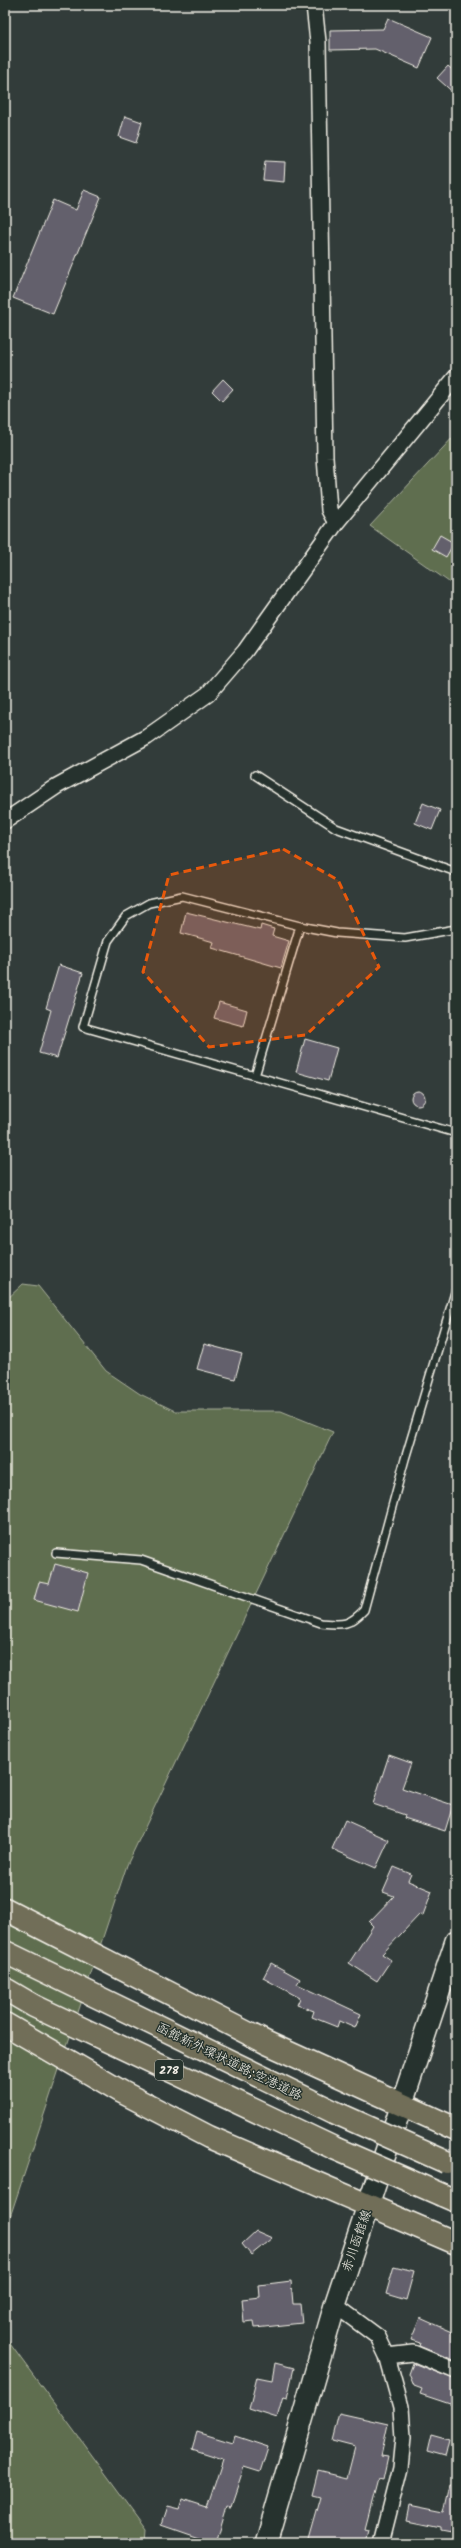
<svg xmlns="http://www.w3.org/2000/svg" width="461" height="2548" font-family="Kalam,'Klee One',sans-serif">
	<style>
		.green { fill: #5f6e50; stroke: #aab09c }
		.building { fill: #64606c; stroke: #f4f1e8 }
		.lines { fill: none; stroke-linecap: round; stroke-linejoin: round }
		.lane-casing { stroke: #f4f1e8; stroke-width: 10 }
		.street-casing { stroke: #f4f1e8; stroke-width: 18 }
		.secondary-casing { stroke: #f4f1e8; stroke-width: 24 }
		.highway-casing { stroke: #f4f1e8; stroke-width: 25 }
		.lane { stroke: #26332d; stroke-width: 7 }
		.street { stroke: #26332d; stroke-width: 15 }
		.secondary { stroke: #26332d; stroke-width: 21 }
		.highway { stroke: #716e59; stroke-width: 22 }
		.highway-bridge-casing { stroke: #f4f1e8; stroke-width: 25; stroke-linecap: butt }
		.highway-bridge { stroke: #716e59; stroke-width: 22 }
		.marked { fill: #e8590c; fill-opacity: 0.2; stroke: #e8590c; stroke-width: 3; stroke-dasharray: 8 5; stroke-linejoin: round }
		.labels { text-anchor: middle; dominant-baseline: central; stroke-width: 3; stroke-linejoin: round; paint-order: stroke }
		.shield { fill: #26332d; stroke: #b6b8b0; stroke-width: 1 }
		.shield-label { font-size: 12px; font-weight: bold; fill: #f4f1e8 }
		.street-label { font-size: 13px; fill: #f4f1e8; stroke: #26332d }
	</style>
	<rect width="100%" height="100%" fill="#323c3a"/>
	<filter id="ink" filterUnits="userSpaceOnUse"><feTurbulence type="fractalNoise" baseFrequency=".025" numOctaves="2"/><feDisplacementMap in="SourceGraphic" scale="8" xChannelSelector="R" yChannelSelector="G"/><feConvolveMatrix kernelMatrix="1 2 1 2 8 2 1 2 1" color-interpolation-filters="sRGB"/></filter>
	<g filter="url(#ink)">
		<path class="green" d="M456,434v153l-86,-61z
			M23,1284l15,2 68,85 34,23 35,17h106l52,21 -206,433 -122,367v-931z
			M5,2337l142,193 -1,13h-141z"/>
		<path class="building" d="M388,18l44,19 -13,31 -44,-19 -45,1v-20l53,-1z
			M448,66l8,7v22l-19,-17z
			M125,116l17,6 -6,21 -17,-6z
			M265,161l20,1 -1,20 -21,-2z
			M84,190l17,7 -48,117 -40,-16 40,-98 23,10z
			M223,379l10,10 -11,12 -10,-10z
			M440,535l14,8 -8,14 -14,-8z
			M423,803l17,7 -8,20 -17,-7z
			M186,912l74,18 1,-5 13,4 -2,7 17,5 -8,27 -69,-20 2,-6 -33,-9z
			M59,965l24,8 -26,85 -18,-5 12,-43 -5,-2z
			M219,1002l28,8 -4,16 -29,-8z
			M305,1039l32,9 -9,33 -32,-9z
			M411 1098a7 7 0 1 1 14 0a7 7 0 1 1-14 0Z
			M204,1344l38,10 -7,25 -38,-10z
			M55,1564l33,9 -10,39 -44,-12 5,-18 10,2z
			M389,1755l22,8 -9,25 51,17 -8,26 -41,-13 1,-3 -32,-11z
			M345,1820l44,20 -13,28 -44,-19z
			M394,1867l17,7 -3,7 24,10 -9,24 -3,-1 -38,40 9,6 -14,21 -28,-18 24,-37 -4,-4 25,-26 -11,-4z
			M271,1963l29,16 -3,5 64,30 -6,14 -16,-7 -2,6 -25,-10 2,-6 -17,-6 3,-7 -37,-20z
			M256,2231l16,7 -21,17 -9,-11z
			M394,2266l20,5 -8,29 -20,-6z
			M291,2281l2,23h7l2,19 -47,5 -1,-7 -10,1 -2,-23 18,-2 -1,-12z
			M420,2318l36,16v27l-37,-15 1,-3 -9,-3z
			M275,2363l19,5 -7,30 -4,-1 -6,21 -28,-9 8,-32 15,3z
			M413,2363l43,17v26l-36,-12 2,-5 -8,-3 -5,-12z
			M339,2413l49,11 -7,32 7,1 -5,23 -5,-1 -13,50 4,1 -3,13h-59l13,-46 -8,-2 6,-24 29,7 8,-31 -23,-6z
			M197,2432l36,11 2,-7 33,11 -8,25 -16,-5 -13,39 -4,-1 -11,38 -55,-19 6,-18 12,3 3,-9 25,8 16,-49 -31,-10z
			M431,2435l18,5 -4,17 -18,-5z
			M450,2485l6,1v47l-16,-3v-3l-34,-7 3,-15 35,7z"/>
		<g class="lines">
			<g class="lane-casing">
				<path id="lane" d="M255,775l81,53 120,44
					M456,929l-51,9 -68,-5 -37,-7 -118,-30 -33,7 -23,13 -18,25 -25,86 373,106
					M255,1076l45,-150
					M56,1553l85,7 180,63c22,2 28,3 43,-13l41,-151 51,-170"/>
			</g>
			<g class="street-casing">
				<path id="street" d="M314,5l4,37 7,415 4,53 7,13
					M5,821l52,-35 90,-49 61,-43 37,-43 91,-128 120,-146
					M335,2305l43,32 9,19 14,51 2,31 -3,30 -19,75
					M387,2356l26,-3 43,18"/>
			</g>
			<g class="secondary-casing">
				<path id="secondary" d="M266,2543l69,-238 121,-364"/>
			</g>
			<g class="highway-casing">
				<path id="highway" d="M5,1909l262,134 189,86
					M5,1952l329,160
					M5,1989l29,17 300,142
					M5,2024l117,68 87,45 247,106
					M442,2195l14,6"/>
			</g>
			<use href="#lane" class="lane"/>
			<use href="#street" class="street"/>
			<use href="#secondary" class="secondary"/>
			<use href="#highway" class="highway"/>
			<g class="highway-bridge-casing">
				<path id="highway-bridge" d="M334,2112l112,50
					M334,2148l108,47"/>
			</g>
			<use href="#highway-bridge" class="highway-bridge"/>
		</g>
	</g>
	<path class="marked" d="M283,849l55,31 41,87 -73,68 -97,12 -66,-75 26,-97z"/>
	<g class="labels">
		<rect class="shield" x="155" y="2060" width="28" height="20" rx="3"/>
		<g class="shield-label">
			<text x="169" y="2070">278</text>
		</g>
		<g class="street-label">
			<text transform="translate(229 2062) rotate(26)">函館新外環状道路;空港道路</text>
			<text transform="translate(357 2241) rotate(-71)">赤川函館線</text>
		</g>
	</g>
	<rect width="461" height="2548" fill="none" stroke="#26332d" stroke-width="20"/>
	<rect x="10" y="10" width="441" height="2528" fill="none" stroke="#f4f1e8" stroke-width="1.5" filter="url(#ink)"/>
</svg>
